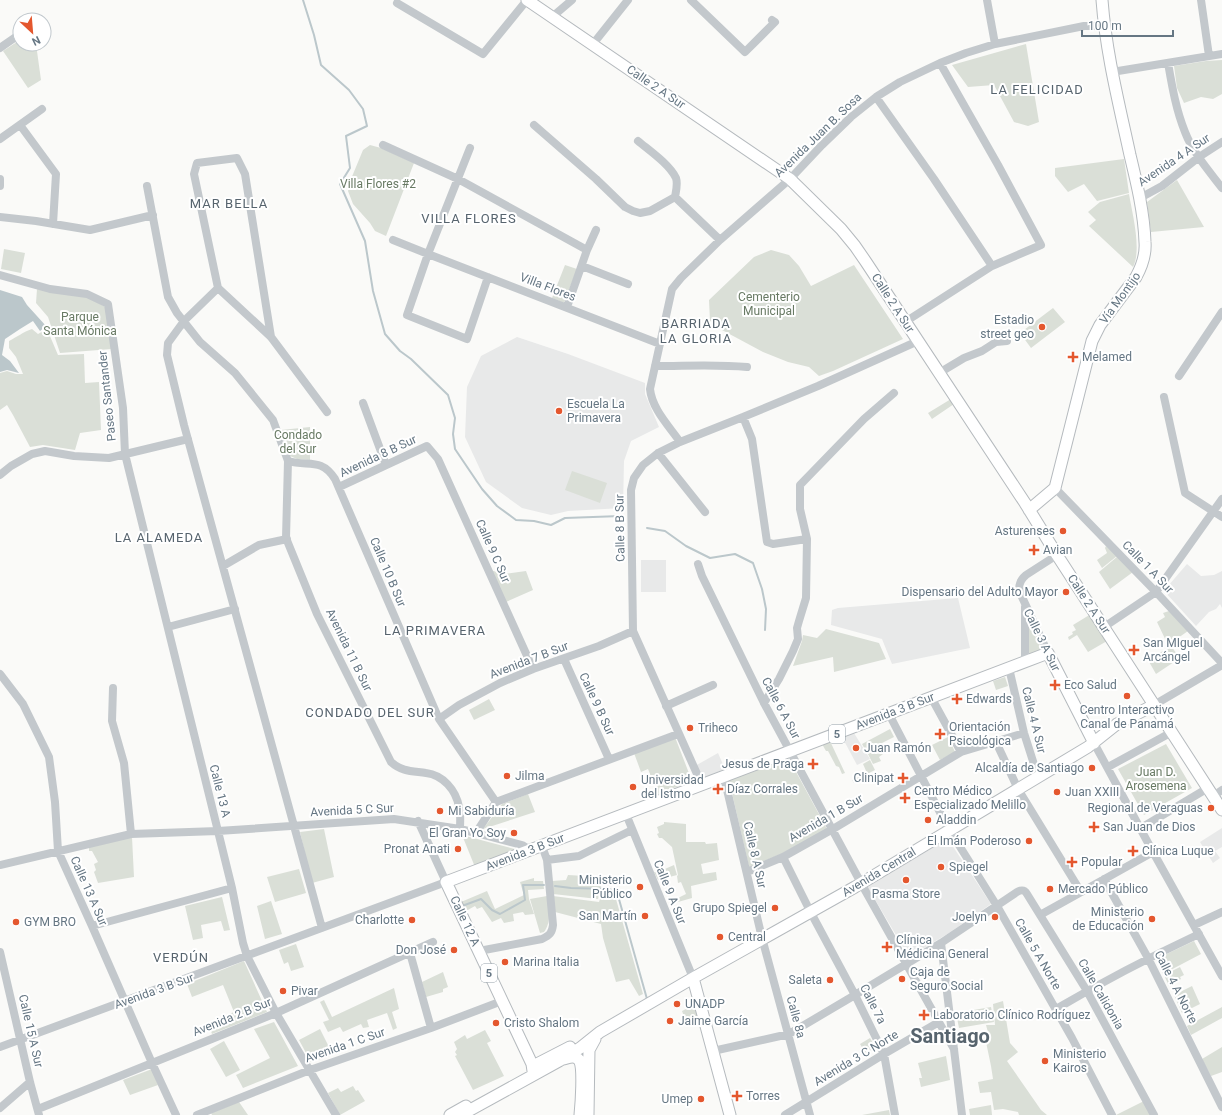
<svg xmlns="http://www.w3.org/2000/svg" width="1222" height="1115" font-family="Roboto,sans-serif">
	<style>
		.built { fill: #e8e9e9 }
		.green { fill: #dadfd7 }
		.water { fill: #bbc7cb }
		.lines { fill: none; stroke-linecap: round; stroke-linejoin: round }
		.stream { stroke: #bbc7cb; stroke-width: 2 }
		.major-casing { stroke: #b5babe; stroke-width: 13 }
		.minor { stroke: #c3c8cc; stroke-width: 8 }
		.major { stroke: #fff; stroke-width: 11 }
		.poi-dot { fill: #e4572e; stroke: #fff; stroke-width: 1.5 }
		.labels { text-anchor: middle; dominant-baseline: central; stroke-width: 4; stroke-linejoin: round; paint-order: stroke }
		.shield { fill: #fff; stroke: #939fa8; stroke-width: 1 }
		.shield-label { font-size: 11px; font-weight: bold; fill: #657683 }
		.street-label { font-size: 12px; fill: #657683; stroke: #fff }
		.park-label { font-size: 12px; fill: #687a64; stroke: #fff }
		.poi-label { font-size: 12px; fill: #657683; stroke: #fff; text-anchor: start }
		.neighbourhood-label { font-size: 13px; letter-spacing: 1px; fill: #57646e; stroke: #fff }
		.town-label { font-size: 20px; font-weight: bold; fill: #57646e; stroke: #fff }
	</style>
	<rect width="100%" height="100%" fill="#fafaf8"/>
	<path class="built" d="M517,337l51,17 77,29v11l14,33 -28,14 -7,20 -1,47 -55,3 -17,4 -29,-7 -36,-26 -21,-45 2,-50 14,-31z
		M641,560h25v32h-25z
		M1187,564l14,12 13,-1 8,-4v37l-2,-4 -4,5 -7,3 -13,14 -31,-34 3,-6z
		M958,598l12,50 -78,16 -10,-25 -51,-14 1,-15 6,-2z
		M854,733l16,26 -13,6 -15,-28z
		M718,753l7,16 -24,10 -6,-13z
		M1222,828v19l-7,4 5,7 -7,5 -13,-21z
		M948,839l43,65 -42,29 -40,24 -42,-71z"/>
	<path class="green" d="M20,40v4h16l5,36 -13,8 -25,-37z
		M1026,44l13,78 -11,4 -14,-4 -20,-37 -26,2 -16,-22z
		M1222,60v34l-9,5 -12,-2 -17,6 -7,-15 -3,-22 32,-5z
		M370,145l11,3 33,15 -28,73 -11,-5 -5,-8 -17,-19 -5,-13 3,-12 12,-29z
		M1124,159l5,34 -32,8 -13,-17 -16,8 -13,-16v-8z
		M1177,180l27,47 -53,5 -4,-30z
		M1129,194c3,18 13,56 4,73l-44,-41 7,-6 -8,-8 12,-10z
		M4,249l21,4 -4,20 -20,-4z
		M771,250l18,5 10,11 12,20 43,-21 49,74 -70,32 -14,5 -10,-9 -21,-5 -25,-10 -41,-22 -12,-9 -1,-21 45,-43z
		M565,265l12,4 -13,34 -12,-5z
		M37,289l48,7 21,11 6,42 -52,4 -12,-36 -12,-14z
		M1053,308l12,14 -34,26 -11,-15z
		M32,329l6,5 9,-5 11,26 26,-1 1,29 14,-1 2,48 -21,3 -5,17 -32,-5 -13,2 -17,-32 -6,-10 -7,5v-37l7,-2 9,3h7l-7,-17 -7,-9v-7c8,-4 14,-9 23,-12z
		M951,399l3,5 -22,15 -4,-6z
		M310,427v33l-13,-1 -7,-3 -9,-26z
		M572,471l35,12 -7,20 -35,-13z
		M1106,546l11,10 -15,12 -5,-8 10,-7 -2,-5z
		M1118,556l15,16 -23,17 -11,-17z
		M490,570l14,4 22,-3 7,19 -27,12z
		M1169,611l19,20 -20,14 -11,-23 8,-5 -2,-4z
		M1091,614l16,27 -19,11 -11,-17 -8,5 -1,-3 5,-3 -1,-2 4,-2 -3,-5z
		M1029,623l13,27 -15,7z
		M826,629l53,14 7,16 -52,13 -1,-15 -40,9 9,-25 1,-6 14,3z
		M1171,646l9,12 -24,16 -8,-14z
		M1005,677l3,9 -12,4 -3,-9z
		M489,699l6,11 -21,10 -5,-10z
		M890,729l4,8 -16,8 5,9 -4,3 2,4 -8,3 -6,-12 9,-6 -10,5 -4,-7z
		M675,737l17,44 -34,13 -10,-25 -7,3 -7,-19z
		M948,737l7,15 -15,8 -8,-15z
		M830,741l15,32 -3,1 -3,-7 -3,-1 -8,-15h-2l-4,-7z
		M1166,744l26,44 -48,27 -26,-46z
		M789,759l38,70 -46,25 -32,13 -20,-87z
		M870,760l5,10 -6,3 1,2 -16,8 -2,-3 15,-7 -4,-9z
		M528,794l7,18 -52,17 19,-25z
		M664,822l22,2v18h19l1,2 11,-1 2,17 -18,4 2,10 13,-2 1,8 -26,6 1,12 -21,6 -1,-2 16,-8 -5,-12 -3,1 -1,-7 1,-1 -6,-28 -10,-9h-3l-2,-4 2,-1 -2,-6 7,-3z
		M324,829l10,48 -22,6 -12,-51z
		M462,835l56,15 -43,17z
		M132,837l2,40 -36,6 -4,-11 2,-2 -2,-6 4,-2 -6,-11h-3v-6z
		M674,865l3,10 -19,5 -4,-8h4z
		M299,869l7,24 -31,9 -8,-25z
		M592,874l3,8h3l3,5 -3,12 -45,-5 -1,-13 14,-1 2,-5 17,1z
		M534,878v3h9l1,8 -16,1 1,9 5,15 -9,1 -2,-3 -10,2 1,7 -10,2 -3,-5 -9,4 -10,-15 -5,2 -2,-3 -9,5 -5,-9 26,-11 8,18 29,-14 -4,-13z
		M603,890l11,2 29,102 -4,2 -10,-17 -13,3 -13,-44 -2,-14 -46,-12 -2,-16 46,6z
		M547,896c1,12 5,26 -3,36l-4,1 -10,-34z
		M222,897l8,33 -6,1 -3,-10 -20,4 2,13 -10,2 -8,-34z
		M271,901l11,33 -17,5 -8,-33z
		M1194,941l7,13 -38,20 -7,-15z
		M296,944l8,23 -13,4 -3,-9 -4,2 -5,-14z
		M244,961l23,51 -55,22 -4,-11 26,-11 -11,-27 -31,12 -5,-13z
		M1180,967l4,8 -4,2 1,2 -12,7 -5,-11z
		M443,972l5,15 -5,2v3l-17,5 -4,-15z
		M1192,986l8,18 -18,9 -8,-18z
		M394,988l5,21 -7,3 5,16 -4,2 -6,-17 -20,7 2,7 -6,1 -2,-4 -18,8 -3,-5 -12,5 -5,-10 6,-2 -9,-18 4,-2 8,17z
		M1003,1001l7,42 8,9 -11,9 34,49 6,5h-28l-1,-3 -15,-3 -9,1 -3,-18 -11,1 -2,-11 15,-3 -2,-13 -5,-24 -6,-1 2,-3 7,-2 -3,-11h9l-2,-21z
		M694,1005l4,11 -13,3 -3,-8z
		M991,1007l3,15 -35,6 -3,-15z
		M1222,1007v11l-31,17 -4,-9z
		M274,1022l24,44 -55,22 -7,-13 34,-17 -16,-29z
		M320,1029l13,26 -22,7 -12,-22z
		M485,1030l6,11 -4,2 17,33 -31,14 -18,-34 2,-1 -2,-3 2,-3 -3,-7 11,-7 2,4z
		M870,1038l6,10 -10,6 -6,-10z
		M224,1041l16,29 -14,7 -16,-28z
		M1222,1047v25l-11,4 -9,-17z
		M946,1056l4,24 -29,7 -2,-9h3l-4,-15z
		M152,1069l6,16 -28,10 -7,-15z
		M353,1086l3,5 2,-1 7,11 -25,14 -12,-22 10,-5 3,4z
		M1144,1101l8,14h-36z
		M239,1102l9,13h-36l-1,-2z
		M991,1105l1,10h-22l-1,-6z
		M889,1110l1,5h-28z"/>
	<path class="water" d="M0,290l22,7 5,8 19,21 -6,5 -7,-10 -13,8 -15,10 -3,16 8,6 9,12 -12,-3 -7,2z"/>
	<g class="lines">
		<path class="stream" d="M303,0l11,35 7,30 28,25 14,19 4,17 -21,10 4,32 -10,16 25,57 8,50 12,43 15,17 11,8 37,36 7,23 -2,16 2,15 27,40 15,17 19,14 18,1 17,4 14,-7 56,-2
			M647,528l18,3 21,15 24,12 25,-4 18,9 9,26 4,20 -1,21
			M555,886l16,2 38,1 8,3 30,107
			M462,906l19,-7 11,11 8,4 25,-14 -2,-15h21"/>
		<g class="major-casing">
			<path id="major" d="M527,0l263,179 51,50 14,17 11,16 159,241 32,52 165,255
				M1029,510l26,-22 37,-147 8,-16 36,-48c6,-11 10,-23 9,-35 -1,-29 -8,-58 -15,-87 -11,-51 -24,-102 -28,-155
				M693,978l37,137
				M564,1059c5,-2 11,-4 15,1 5,7 2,45 1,55
				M532,1064h5l33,-17
				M533,1071l-1,-7 -86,-182 602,-229 46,90
				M450,1115l16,-9
				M461,1115l98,-54 21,-13 20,-16 93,-54 162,-91 233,-140 29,-23 37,-19
				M588,1115l1,-65 6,-11"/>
		</g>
		<path class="minor" d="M691,0l54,52 30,-30 -3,-2
			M987,0l8,44
			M1201,0l8,56
			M397,3l86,51 44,-54
			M552,17l20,-17
			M593,44l35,-44
			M0,48l20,-14
			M1168,63c4,23 8,47 17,69 8,21 24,39 37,56
			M1112,72l110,-18
			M876,97l58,82 58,87
			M20,125l36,49 -3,50
			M534,125l62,54 29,28 8,4 7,2 10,-2 25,-14 45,43
			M0,139l42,-30
			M638,141c12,10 31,23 38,37 2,6 0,13 -1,19
			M383,145l75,34 129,71 -20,57
			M470,148l-42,106 -21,61 60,24 21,-62
			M0,179v7
			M147,186l21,111 9,16 23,29 35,31 38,47 15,41 -2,77 31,76 74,148c11,10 22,9 35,11 17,2 30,17 33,34 2,7 1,15 1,22
			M1140,198l22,-12 37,-29 23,-15
			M0,217l36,4 54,9 63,-15
			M393,240l35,14 232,90
			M587,250l9,-20
			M582,266l46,18
			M0,275l50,14 37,5 21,10 15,104 2,46 107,434 11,55 4,13 29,57 60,102
			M218,288l-34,33 -16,22 -1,12 17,70 138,503
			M905,322l87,-56 49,-21 -43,-80 -58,-102
			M271,337l-26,-163 -8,-16 -40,5 -3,11 24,114 53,49 56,75
			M655,366c31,0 62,-2 92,1
			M939,373l25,-15 18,-7 14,-9 11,-1
			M1179,376l43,-64
			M1164,397l21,96 37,24
			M363,403l23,62
			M743,417l9,22 15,103 6,2 34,-5
			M680,442c-11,-16 -28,-33 -30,-53l22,-100 9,-11 39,-38 70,-61 32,-34 29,-28 25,-20 24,-15 40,-19 26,-10 29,-9 89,-18h20
			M658,453l47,59
			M288,461c20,6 33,-4 47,18l104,240 57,83
			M0,475l11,-9 21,-12 13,-3 29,5 35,2 79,-19
			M339,487l88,-41 11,13 95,210
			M1055,488l101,104 66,71
			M698,564l4,12 62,127 97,180 93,166
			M223,566l36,-21 28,-6
			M168,627l67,-18
			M1104,627l52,-35 66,-93
			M1048,653l-26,-56c-4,-9 -4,-15 4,-22l31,-20
			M564,659l45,100
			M1025,662v-55
			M1009,668l15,65 14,44
			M0,674l23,30 26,53 6,45 3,49 34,75 60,137 24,52
			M113,688l-1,33 12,42 7,71
			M931,697l30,55
			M764,703l15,-24 14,-28 5,-12 -1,-11 2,-7 7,-23 1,-59 -7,-30v-24l64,-66 30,-26
			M1154,705l68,-40
			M666,706l47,-21
			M889,714l58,112 50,80 75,132 40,77
			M439,719l20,-14 41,-22 33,-14 66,-23 34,-15
			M996,742l22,47 63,103
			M1094,743l59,109 69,124
			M1108,767l64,-35
			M724,777l38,161 48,177
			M702,785l-69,-154 -2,-141 3,-12 9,-13 15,-12 22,-11 63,-25 75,-31 100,-45
			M1213,796l9,-6
			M626,814l67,164
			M1141,828l67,-40
			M476,833l46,12 8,5
			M783,857l27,54 45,84 29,59 11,61
			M547,860l32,-4 10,-5 43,-21
			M0,865l131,-31 87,-3 176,-12 66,10 16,4 20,-31 182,-68
			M747,872l36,-15 50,-28 128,-77 63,-19
			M1104,879l44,79 74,149
			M1040,915l113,-63
			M1194,925l28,-13
			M92,926l140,-38
			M941,943l21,172
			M479,951l63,-12c8,-4 10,-6 11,-14l-6,-65 -5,-14
			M0,952l30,130 9,33
			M410,953l21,75
			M1056,1009c46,-27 94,-52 143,-75
			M0,1047l446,-165 -28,-61
			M713,1051l76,-17 66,-39 86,-52 76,-51c4,-2 7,-3 10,2l60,97 67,124
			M0,1108l30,-26
			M38,1109l238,-96 157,-71
			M197,1115l113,-45 121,-42 71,-27
			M785,1115l99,-61 55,-32"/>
		<use href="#major" class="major"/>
	</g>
	<g class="poi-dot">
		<circle cx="1042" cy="327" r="4"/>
		<path d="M1071 351h4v4h4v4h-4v4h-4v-4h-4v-4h4z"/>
		<circle cx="559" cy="411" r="4"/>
		<circle cx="1063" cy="531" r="4"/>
		<path d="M1032 544h4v4h4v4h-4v4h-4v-4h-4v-4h4z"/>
		<circle cx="1066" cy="592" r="4"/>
		<path d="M1132 644h4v4h4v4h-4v4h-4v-4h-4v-4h4z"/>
		<path d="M1053 679h4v4h4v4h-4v4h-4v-4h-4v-4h4z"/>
		<circle cx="1127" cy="696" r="4"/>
		<path d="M955 693h4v4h4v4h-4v4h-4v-4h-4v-4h4z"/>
		<circle cx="690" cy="728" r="4"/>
		<path d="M938 728h4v4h4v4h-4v4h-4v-4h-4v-4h4z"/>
		<circle cx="856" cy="748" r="4"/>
		<path d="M811 758h4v4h4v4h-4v4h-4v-4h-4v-4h4z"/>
		<circle cx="1092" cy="768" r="4"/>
		<circle cx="507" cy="776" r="4"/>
		<path d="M901 772h4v4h4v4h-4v4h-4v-4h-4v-4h4z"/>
		<circle cx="633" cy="787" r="4"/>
		<path d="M716 783h4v4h4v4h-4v4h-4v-4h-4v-4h4z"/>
		<circle cx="1057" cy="792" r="4"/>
		<path d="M903 792h4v4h4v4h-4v4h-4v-4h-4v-4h4z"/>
		<circle cx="1211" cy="808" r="4"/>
		<circle cx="440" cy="811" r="4"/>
		<circle cx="928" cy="820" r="4"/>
		<path d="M1092 821h4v4h4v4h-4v4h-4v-4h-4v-4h4z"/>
		<circle cx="514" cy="833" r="4"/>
		<circle cx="1029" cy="841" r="4"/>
		<circle cx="458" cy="849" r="4"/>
		<path d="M1131 845h4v4h4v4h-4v4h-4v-4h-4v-4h4z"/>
		<path d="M1070 856h4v4h4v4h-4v4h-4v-4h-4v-4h4z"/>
		<circle cx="941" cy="867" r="4"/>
		<circle cx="906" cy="880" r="4"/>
		<circle cx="640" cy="887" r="4"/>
		<circle cx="1050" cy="889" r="4"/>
		<circle cx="775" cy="908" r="4"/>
		<circle cx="645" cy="916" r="4"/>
		<circle cx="995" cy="917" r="4"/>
		<circle cx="1152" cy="919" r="4"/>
		<circle cx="412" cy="920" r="4"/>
		<circle cx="16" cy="922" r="4"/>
		<circle cx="720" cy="937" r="4"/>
		<path d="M885 941h4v4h4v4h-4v4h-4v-4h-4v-4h4z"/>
		<circle cx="454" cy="950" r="4"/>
		<circle cx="505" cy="962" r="4"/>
		<circle cx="902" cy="979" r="4"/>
		<circle cx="830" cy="980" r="4"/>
		<circle cx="283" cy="991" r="4"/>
		<circle cx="677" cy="1004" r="4"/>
		<path d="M922 1009h4v4h4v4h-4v4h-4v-4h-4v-4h4z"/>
		<circle cx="670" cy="1021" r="4"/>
		<circle cx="496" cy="1023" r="4"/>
		<circle cx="1045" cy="1061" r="4"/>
		<path d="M735 1090h4v4h4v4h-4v4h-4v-4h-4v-4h4z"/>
		<circle cx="701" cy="1099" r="4"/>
	</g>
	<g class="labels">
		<g class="shield">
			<rect x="829" y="725" width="16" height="18" rx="3"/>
			<rect x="481" y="964" width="16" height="18" rx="3"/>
		</g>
		<g class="shield-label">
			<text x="837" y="734">5</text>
			<text x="489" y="973">5</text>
		</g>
		<g class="street-label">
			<text transform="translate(656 87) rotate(34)">Calle 2 A Sur</text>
			<text transform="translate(818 135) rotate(-44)">Avenida Juan B. Sosa</text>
			<text transform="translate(1174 160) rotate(-34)">Avenida 4 A Sur</text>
			<text transform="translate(548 287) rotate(21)">Villa Flores</text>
			<text transform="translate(1120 298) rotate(-54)">Vía Montijo</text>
			<text transform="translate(893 303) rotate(57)">Calle 2 A Sur</text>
			<text transform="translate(107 396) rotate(-96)">Paseo Santander</text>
			<text transform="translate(378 456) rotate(-25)">Avenida 8 B Sur</text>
			<text transform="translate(620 528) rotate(-91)">Calle 8 B Sur</text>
			<text transform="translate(493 551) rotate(66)">Calle 9 C Sur</text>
			<text transform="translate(1148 567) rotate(46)">Calle 1 A Sur</text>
			<text transform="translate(388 572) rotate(67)">Calle 10 B Sur</text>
			<text transform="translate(1089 604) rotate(57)">Calle 2 A Sur</text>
			<text transform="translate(1042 640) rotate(64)">Calle 3 A Sur</text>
			<text transform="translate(349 650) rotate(64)">Avenida 11 B Sur</text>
			<text transform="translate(529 660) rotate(-21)">Avenida 7 B Sur</text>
			<text transform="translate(597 704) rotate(65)">Calle 9 B Sur</text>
			<text transform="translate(781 708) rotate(62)">Calle 6 A Sur</text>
			<text transform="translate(895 711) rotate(-21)">Avenida 3 B Sur</text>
			<text transform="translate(1034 720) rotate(76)">Calle 4 A Sur</text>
			<text transform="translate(220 791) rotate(76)">Calle 13 A</text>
			<text transform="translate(352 810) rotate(-3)">Avenida 5 C Sur</text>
			<text transform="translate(826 818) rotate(-30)">Avenida 1 B Sur</text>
			<text transform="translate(525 852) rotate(-21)">Avenida 3 B Sur</text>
			<text transform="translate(755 855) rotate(77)">Calle 8 A Sur</text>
			<text transform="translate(879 872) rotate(-31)">Avenida Central</text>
			<text transform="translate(89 891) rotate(66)">Calle 13 A Sur</text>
			<text transform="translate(670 892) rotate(68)">Calle 9 A Sur</text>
			<text transform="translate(465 921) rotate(65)">Calle 12 A</text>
			<text transform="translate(1038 954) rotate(60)">Calle 5 A Norte</text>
			<text transform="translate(1176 987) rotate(63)">Calle 4 A Norte</text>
			<text transform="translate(154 991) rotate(-20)">Avenida 3 B Sur</text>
			<text transform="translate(1101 994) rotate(60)">Calle Calidonia</text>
			<text transform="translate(873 1004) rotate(63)">Calle 7a</text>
			<text transform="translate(232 1017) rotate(-22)">Avenida 2 B Sur</text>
			<text transform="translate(796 1017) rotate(75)">Calle 8a</text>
			<text transform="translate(31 1031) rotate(77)">Calle 15 A Sur</text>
			<text transform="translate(345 1045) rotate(-19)">Avenida 1 C Sur</text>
			<text transform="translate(856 1058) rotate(-31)">Avenida 3 C Norte</text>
		</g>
		<g class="park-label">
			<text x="378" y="184">Villa Flores #2</text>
			<text x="769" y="297">Cementerio<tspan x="769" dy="14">Municipal</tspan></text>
			<text x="80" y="317">Parque<tspan x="80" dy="14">Santa Mónica</tspan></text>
			<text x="298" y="435">Condado<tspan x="298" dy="14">del Sur</tspan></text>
			<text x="1156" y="772">Juan D.<tspan x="1156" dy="14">Arosemena</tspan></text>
		</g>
		<g class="poi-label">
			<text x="1034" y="320" text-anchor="end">Estadio<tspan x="1034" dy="14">street geo</tspan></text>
			<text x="1082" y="357">Melamed</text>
			<text x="567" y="404">Escuela La<tspan x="567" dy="14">Primavera</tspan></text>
			<text x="1055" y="531" text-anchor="end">Asturenses</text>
			<text x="1043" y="550">Avian</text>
			<text x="1058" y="592" text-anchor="end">Dispensario del Adulto Mayor</text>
			<text x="1143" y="643">San MIguel<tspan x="1143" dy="14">Arcángel</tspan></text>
			<text x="1064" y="685">Eco Salud</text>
			<text x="966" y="699">Edwards</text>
			<text x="1127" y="710" text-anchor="middle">Centro Interactivo<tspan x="1127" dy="14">Canal de Panamá</tspan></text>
			<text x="949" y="727">Orientación<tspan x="949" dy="14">Psicológica</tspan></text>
			<text x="698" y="728">Triheco</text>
			<text x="864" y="748">Juan Ramón</text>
			<text x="804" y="764" text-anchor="end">Jesus de Praga</text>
			<text x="1084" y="768" text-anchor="end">Alcaldía de Santiago</text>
			<text x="515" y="776">Jilma</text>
			<text x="894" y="778" text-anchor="end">Clinipat</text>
			<text x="641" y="780">Universidad<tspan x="641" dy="14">del Istmo</tspan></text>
			<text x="727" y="789">Díaz Corrales</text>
			<text x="914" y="791">Centro Médico<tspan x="914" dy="14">Especializado Melillo</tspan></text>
			<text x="1065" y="792">Juan XXIII</text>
			<text x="1203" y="808" text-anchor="end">Regional de Veraguas</text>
			<text x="448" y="811">Mi Sabiduría</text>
			<text x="936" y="820">Aladdin</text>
			<text x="1103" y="827">San Juan de Dios</text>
			<text x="506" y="833" text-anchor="end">El Gran Yo Soy</text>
			<text x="1021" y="841" text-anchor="end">El Imán Poderoso</text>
			<text x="450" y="849" text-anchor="end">Pronat Anati</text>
			<text x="1142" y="851">Clínica Luque</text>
			<text x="1081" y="862">Popular</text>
			<text x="949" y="867">Spiegel</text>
			<text x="632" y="880" text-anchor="end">Ministerio<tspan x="632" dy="14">Público</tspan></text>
			<text x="1058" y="889">Mercado Público</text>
			<text x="906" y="894" text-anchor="middle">Pasma Store</text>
			<text x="767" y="908" text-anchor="end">Grupo Spiegel</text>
			<text x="1144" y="912" text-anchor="end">Ministerio<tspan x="1144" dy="14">de Educación</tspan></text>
			<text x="637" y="916" text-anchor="end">San Martín</text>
			<text x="987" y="917" text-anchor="end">Joelyn</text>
			<text x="404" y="920" text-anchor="end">Charlotte</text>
			<text x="24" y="922">GYM BRO</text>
			<text x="728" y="937">Central</text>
			<text x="896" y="940">Clínica<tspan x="896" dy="14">Médicina General</tspan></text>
			<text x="446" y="950" text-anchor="end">Don José</text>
			<text x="513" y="962">Marina Italia</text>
			<text x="910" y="972">Caja de<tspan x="910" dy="14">Seguro Social</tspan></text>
			<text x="822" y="980" text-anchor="end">Saleta</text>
			<text x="291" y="991">Pivar</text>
			<text x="685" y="1004">UNADP</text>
			<text x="933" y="1015">Laboratorio Clínico Rodríguez</text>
			<text x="678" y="1021">Jaime García</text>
			<text x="504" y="1023">Cristo Shalom</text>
			<text x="1053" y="1054">Ministerio<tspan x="1053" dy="14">Kairos</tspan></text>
			<text x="746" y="1096">Torres</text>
			<text x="693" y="1099" text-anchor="end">Umep</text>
		</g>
		<g class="neighbourhood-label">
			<text x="1037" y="89">LA FELICIDAD</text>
			<text x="229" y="203">MAR BELLA</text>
			<text x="469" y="218">VILLA FLORES</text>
			<text x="696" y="323">BARRIADA<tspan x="696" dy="15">LA GLORIA</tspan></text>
			<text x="159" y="537">LA ALAMEDA</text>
			<text x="435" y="630">LA PRIMAVERA</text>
			<text x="370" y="712">CONDADO DEL SUR</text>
			<text x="181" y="957">VERDÚN</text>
		</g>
		<g class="town-label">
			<text x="950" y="1036">Santiago</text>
		</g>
	</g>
	<g transform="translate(32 32) rotate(154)"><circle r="19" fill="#ffffff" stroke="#c1c8cd"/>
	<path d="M0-3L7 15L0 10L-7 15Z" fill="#e4572e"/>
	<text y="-6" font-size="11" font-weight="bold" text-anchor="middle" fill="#657683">N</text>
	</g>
	<path d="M1082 30v6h91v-6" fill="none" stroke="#657683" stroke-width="2"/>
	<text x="1088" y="30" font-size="12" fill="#657683" stroke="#ffffff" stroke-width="3" paint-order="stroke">100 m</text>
</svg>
